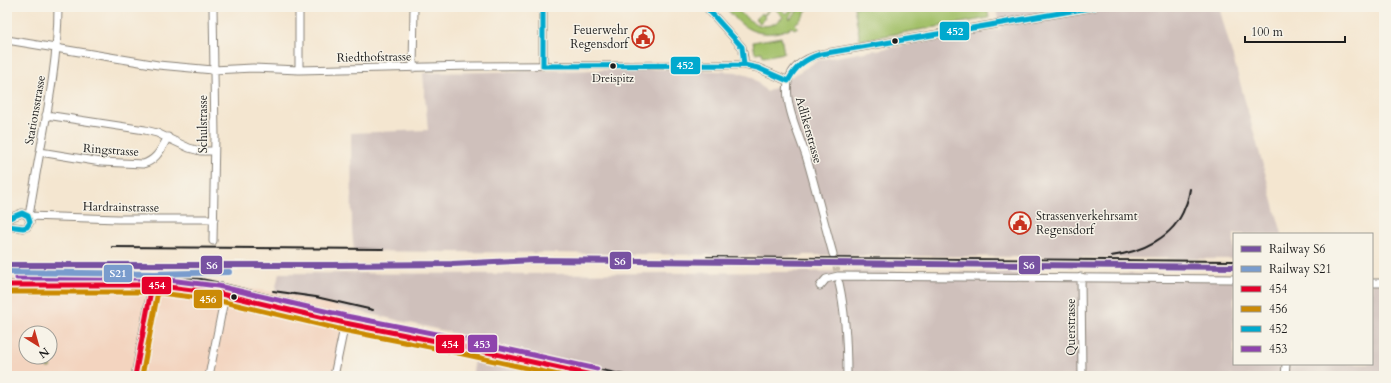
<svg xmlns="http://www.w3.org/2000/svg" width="1391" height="383" font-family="Cardo,serif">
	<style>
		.built { fill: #f3d4bf; fill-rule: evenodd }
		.industrial { fill: #cfc0bb }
		.green { fill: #a2c068; stroke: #5f6e42 }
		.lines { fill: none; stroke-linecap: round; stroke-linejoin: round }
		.minor-tunnel { stroke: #c9beac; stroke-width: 7; stroke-dasharray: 7 3.5; stroke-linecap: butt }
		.minor-casing { stroke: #888176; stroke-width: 9 }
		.minor { stroke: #fff; stroke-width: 7 }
		.rail { stroke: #1c1c1c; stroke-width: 2 }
		.bus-1-casing { stroke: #f7f3e8; stroke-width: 8 }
		.bus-2-casing { stroke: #f7f3e8; stroke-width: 8 }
		.bus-3-casing { stroke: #f7f3e8; stroke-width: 8 }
		.bus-4-casing { stroke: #f7f3e8; stroke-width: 8 }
		.bus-1 { stroke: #e4002b; stroke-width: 5 }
		.bus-2 { stroke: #cb8a06; stroke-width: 5 }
		.bus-3 { stroke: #00a9ce; stroke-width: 5 }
		.bus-4 { stroke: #8e44ad; stroke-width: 5 }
		.rail-1-casing { stroke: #f7f3e8; stroke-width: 9 }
		.rail-2-casing { stroke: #f7f3e8; stroke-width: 9 }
		.rail-1 { stroke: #7751a1; stroke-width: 6 }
		.rail-2 { stroke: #799ccd; stroke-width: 6 }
		.bus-dot { fill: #1c1c1c; stroke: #f7f3e8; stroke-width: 1.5 }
		.labels { text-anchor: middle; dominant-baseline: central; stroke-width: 3; stroke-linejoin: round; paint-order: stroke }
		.bus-label { font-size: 11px; fill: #1c1c1c; stroke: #f7f3e8 }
		.poi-label { font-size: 12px; fill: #1c1c1c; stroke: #f7f3e8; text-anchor: end }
		.street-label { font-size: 12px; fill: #1c1c1c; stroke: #f7f3e8 }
		.line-badge { stroke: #f7f3e8; stroke-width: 1.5 }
		.badge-label { font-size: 11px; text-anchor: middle; font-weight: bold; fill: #fff }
	</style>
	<rect width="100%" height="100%" fill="#f7f3e8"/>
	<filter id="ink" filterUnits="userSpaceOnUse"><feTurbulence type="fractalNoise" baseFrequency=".025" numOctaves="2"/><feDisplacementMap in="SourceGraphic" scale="8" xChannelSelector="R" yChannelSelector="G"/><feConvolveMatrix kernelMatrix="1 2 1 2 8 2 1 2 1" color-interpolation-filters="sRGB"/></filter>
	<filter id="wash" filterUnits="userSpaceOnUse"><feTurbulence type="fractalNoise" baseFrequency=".012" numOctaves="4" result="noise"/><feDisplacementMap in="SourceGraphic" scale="16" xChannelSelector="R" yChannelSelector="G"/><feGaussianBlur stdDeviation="0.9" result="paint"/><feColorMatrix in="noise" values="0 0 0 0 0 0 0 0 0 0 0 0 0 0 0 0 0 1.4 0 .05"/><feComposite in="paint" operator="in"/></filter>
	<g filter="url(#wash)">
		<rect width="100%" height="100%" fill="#f4e6d0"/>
		<path class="built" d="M7,277l149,1 119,14 79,18 -14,66h-333zM26,333h24v24h-24z"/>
		<path class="industrial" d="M995,7h224l63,227h-48v25l-429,-4 -5,1 -446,-5 -2,-20 -1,-98 77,-3 -5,-57 246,-4 67,3 16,5 15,15 50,-31 6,-2 178,-30z
			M877,271l357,4v89h138v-82l12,2v92h-912l7,-37 -204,-47 4,-19 274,1z"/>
		<path class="green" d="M725,7h10c14,15 30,28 48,10l-10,-10 -9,9 1,2 -5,5 -5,-4 6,-6 2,2 8,-8h8l7,7 8,-7h5l-10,10 1,2 11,-12h8l-7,11 -7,6 3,3 -4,2 -2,-2c-17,9 -37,9 -52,-4 -5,-4 -10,-11 -15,-16z
			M854,7h133l2,11 -129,22z
			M781,37l3,16 -21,4 -1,-5 -7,1 -2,-11z
			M50,344h2l1,13 -3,11 -9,-1 -6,-10h15z"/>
	</g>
	<g filter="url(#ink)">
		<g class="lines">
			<path class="minor-tunnel" d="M833,254l6,27"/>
			<g class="minor-casing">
				<path id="minor" d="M213,7l2,130 -2,104
					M299,7v63
					M543,7v59
					M706,7l36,40 2,11v7
					M7,40l151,25 55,5 40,-2 46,2 172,-4 255,-1h18l14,3 30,13
					M413,68l1,-61
					M46,115l99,15 12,3 32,15 11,3h14
					M40,152l61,10 42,2c14,-4 18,-15 25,-27
					M28,216l2,-6c10,-67 28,-135 28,-203
					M7,219l15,-6 6,3 90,3h96
					M7,226l16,2 4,-1 3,-5 -2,-6
					M833,254c-9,-32 -17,-64 -26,-95 -7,-22 -23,-54 -19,-77 4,-17 18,-24 33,-28l274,-47
					M1081,277l1,99
					M839,283c7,31 8,61 8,93
					M1372,283h12
					M7,285h145l65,8 128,30 96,19 155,34
					M820,286l6,-7 12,-3 396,3
					M135,376l17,-91
					M209,376l16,-81
					M334,376l11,-53
					M1285,376l1,-12"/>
			</g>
			<use href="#minor" class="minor"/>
			<path class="rail" d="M112,247l271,2
				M1111,256c30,-4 63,-18 74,-49 3,-6 4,-12 5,-18
				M707,257l527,4
				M163,276l38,3 15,3 115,28 298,66
				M273,291l43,6 57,13"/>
			<g class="bus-1-casing">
				<path id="bus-1" d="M7,285h145l65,8 128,30 96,19 155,34
					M135,376l17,-91"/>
			</g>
			<g class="bus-2-casing">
				<path id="bus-2" d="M7,292h145l64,8 127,30 97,19 123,27
					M142,376l17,-90"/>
			</g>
			<g class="bus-3-casing">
				<path id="bus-3" d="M543,7v59
					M706,7l36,40 2,18
					M543,66l201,-1 14,3 30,13c8,-15 17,-22 33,-27l274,-47
					M7,219l15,-6 6,3 2,6 -3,5 -4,1 -16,-2"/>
			</g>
			<g class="bus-4-casing">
				<path id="bus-4" d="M17,278h135l66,8 128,30 96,19 155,34"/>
			</g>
			<use href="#bus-1" class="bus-1"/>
			<use href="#bus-2" class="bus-2"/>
			<use href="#bus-3" class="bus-3"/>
			<use href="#bus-4" class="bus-4"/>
			<g class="rail-1-casing">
				<path id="rail-1" d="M7,265h325l120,-1 82,-4 700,7"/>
			</g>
			<g class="rail-2-casing">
				<path id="rail-2" d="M7,272l148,2 74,-2"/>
			</g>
			<use href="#rail-1" class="rail-1"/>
			<use href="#rail-2" class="rail-2"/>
		</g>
	</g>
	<defs>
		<g id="civic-ring" transform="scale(1.15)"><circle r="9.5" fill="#f7f3e8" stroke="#c8321e" stroke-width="1.5"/><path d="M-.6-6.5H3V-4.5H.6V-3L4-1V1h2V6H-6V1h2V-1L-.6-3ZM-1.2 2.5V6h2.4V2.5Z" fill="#c8321e"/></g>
	</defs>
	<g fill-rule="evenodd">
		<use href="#civic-ring" x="643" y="37"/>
		<use href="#civic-ring" x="1020" y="223"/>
	</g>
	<g class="bus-dot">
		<circle cx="895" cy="41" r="3.5"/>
		<circle cx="613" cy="66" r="3.5"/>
		<circle cx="234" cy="297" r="3.5"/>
	</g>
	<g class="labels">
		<g class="bus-label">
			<text x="613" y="78">Dreispitz</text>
		</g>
		<g class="poi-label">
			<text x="628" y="30">Feuerwehr<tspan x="628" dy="14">Regensdorf</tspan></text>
			<text x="1036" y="216" text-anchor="start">Strassenverkehrsamt<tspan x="1036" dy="14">Regensdorf</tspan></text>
		</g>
		<g class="street-label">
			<text transform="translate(374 57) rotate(-1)">Riedthofstrasse</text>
			<text transform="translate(35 110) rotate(-80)">Stationsstrasse</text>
			<text transform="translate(203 124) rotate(-90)">Schulstrasse</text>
			<text transform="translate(809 130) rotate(74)">Adlikerstrasse</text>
			<text transform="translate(111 150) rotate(4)">Ringstrasse</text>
			<text transform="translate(121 207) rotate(1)">Hardrainstrasse</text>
			<text transform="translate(1071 327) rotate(-90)">Querstrasse</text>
		</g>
	</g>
	<g class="line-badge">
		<rect x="939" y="21" width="31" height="20" rx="4" fill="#00a9ce"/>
		<rect x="670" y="56" width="31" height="19" rx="4" fill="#00a9ce"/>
		<rect x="609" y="251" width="23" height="19" rx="4" fill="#7751a1"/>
		<rect x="1018" y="255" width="23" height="20" rx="4" fill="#7751a1"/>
		<rect x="200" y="255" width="23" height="20" rx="4" fill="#7751a1"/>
		<rect x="103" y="264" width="30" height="19" rx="4" fill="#799ccd"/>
		<rect x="141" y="276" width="31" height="19" rx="4" fill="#e4002b"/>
		<rect x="193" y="289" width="30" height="20" rx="4" fill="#cb8a06"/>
		<rect x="467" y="334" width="31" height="19" rx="4" fill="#8e44ad"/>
		<rect x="435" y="334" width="30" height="20" rx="4" fill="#e4002b"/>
	</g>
	<g class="badge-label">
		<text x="955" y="35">452</text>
		<text x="685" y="69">452</text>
		<text x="620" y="265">S6</text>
		<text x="1029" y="269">S6</text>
		<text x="212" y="269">S6</text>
		<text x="118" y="277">S21</text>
		<text x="157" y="289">454</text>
		<text x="208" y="303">456</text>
		<text x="482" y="348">453</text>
		<text x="450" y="348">454</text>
	</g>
	<rect width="1391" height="383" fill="none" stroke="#f7f3e8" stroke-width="24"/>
	<rect x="1233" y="233" width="140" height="132" fill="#f7f3e8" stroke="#9f9d96"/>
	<rect x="1241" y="246" width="20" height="6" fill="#7751a1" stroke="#9f9d96"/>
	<text x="1269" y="253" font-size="12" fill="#1c1c1c">Railway S6</text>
	<rect x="1241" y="266" width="20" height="6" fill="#799ccd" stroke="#9f9d96"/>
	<text x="1269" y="273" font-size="12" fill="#1c1c1c">Railway S21</text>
	<rect x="1241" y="286" width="20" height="6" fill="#e4002b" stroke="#9f9d96"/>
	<text x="1269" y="293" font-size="12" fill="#1c1c1c">454</text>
	<rect x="1241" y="306" width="20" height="6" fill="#cb8a06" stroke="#9f9d96"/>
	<text x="1269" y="313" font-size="12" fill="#1c1c1c">456</text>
	<rect x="1241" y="326" width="20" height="6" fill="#00a9ce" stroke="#9f9d96"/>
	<text x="1269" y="333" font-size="12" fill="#1c1c1c">452</text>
	<rect x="1241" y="346" width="20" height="6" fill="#8e44ad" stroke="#9f9d96"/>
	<text x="1269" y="353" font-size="12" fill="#1c1c1c">453</text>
	<g transform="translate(38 345) rotate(143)"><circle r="19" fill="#f7f3e8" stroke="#9f9d96"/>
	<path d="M0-3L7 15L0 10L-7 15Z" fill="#c8321e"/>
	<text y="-6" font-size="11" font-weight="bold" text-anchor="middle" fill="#1c1c1c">N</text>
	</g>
	<path d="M1245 36v6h100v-6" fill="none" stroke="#1c1c1c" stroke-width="2"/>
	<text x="1251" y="36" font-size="12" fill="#1c1c1c" stroke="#f7f3e8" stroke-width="3" paint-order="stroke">100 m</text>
</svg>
